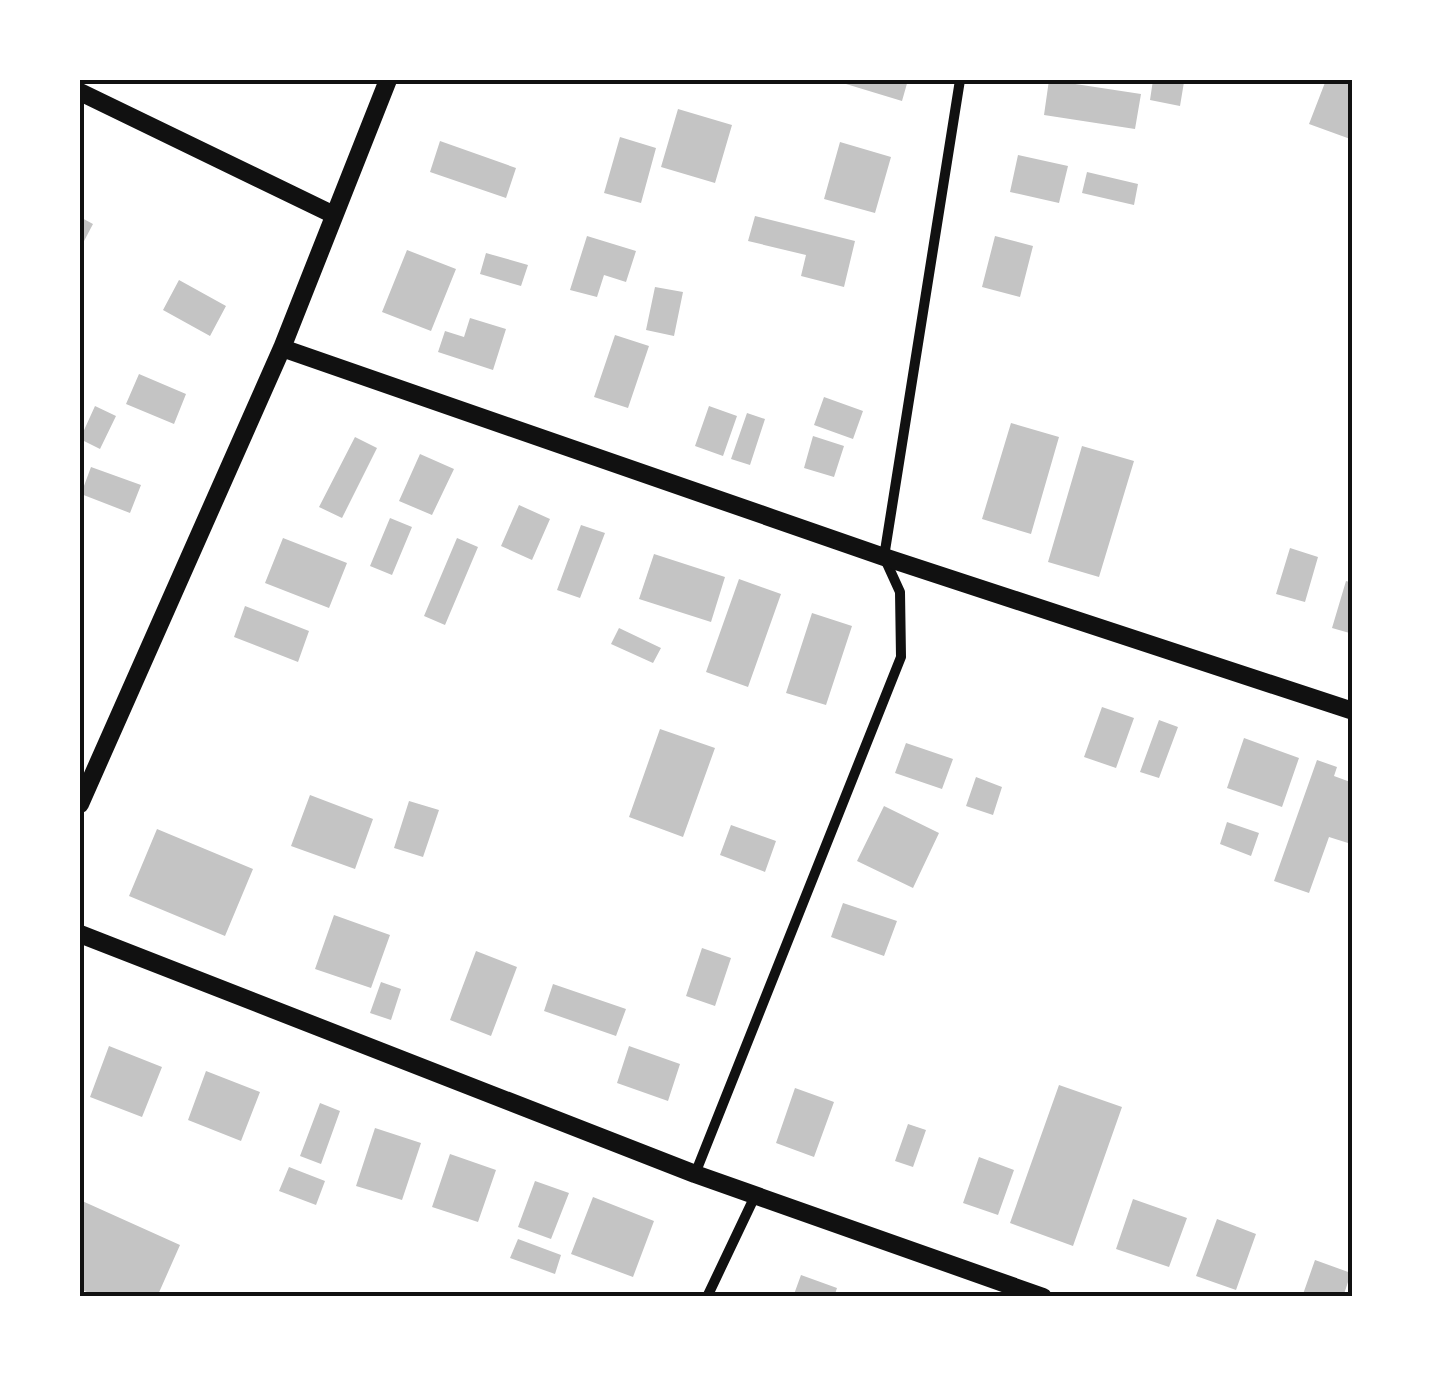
<svg xmlns="http://www.w3.org/2000/svg" width="1433" height="1377" font-family="Literata,serif">
	<style>
		.building { fill: #c4c4c4 }
		.lines { fill: none; stroke-linecap: round; stroke-linejoin: round }
		.minor { stroke: #111; stroke-width: 10 }
		.tertiary { stroke: #111; stroke-width: 18 }
		.neatline { fill: none; stroke: #111; stroke-width: 4 }
	</style>
	<rect width="100%" height="100%" fill="#fff"/>
	<path class="building" d="M847,80h61l-6,21 -56,-17z
		M1049,80l92,14 -6,35 -91,-14z
		M1153,80l31,2 -4,24 -30,-6z
		M1326,80h27v60l-44,-16z
		M678,109l54,16 -17,58 -54,-16z
		M620,137l36,11 -15,55 -37,-10z
		M440,141l76,27 -10,30 -76,-26z
		M840,142l51,15 -16,56 -51,-14z
		M1018,155l50,11 -9,37 -49,-11z
		M1087,172l51,12 -4,21 -52,-12z
		M755,216l100,25 -11,46 -43,-11 5,-21 -58,-14z
		M80,217l13,7 -10,19 -3,-1z
		M587,236l49,15 -10,31 -22,-7 -7,22 -27,-7z
		M995,236l38,10 -13,51 -38,-10z
		M407,250l49,19 -25,62 -49,-19z
		M486,253l42,12 -7,21 -41,-12z
		M179,280l47,26 -16,30 -47,-26z
		M655,287l28,5 -9,44 -28,-6z
		M470,318l36,11 -13,41 -55,-18 7,-21 19,6z
		M615,335l34,11 -21,62 -34,-11z
		M139,374l47,20 -12,30 -48,-20z
		M824,397l39,14 -10,28 -39,-14z
		M95,406l21,10 -16,33 -20,-10z
		M709,406l28,10 -14,40 -28,-10z
		M747,413l18,6 -15,46 -19,-6z
		M1011,423l48,14 -28,97 -49,-15z
		M813,436l31,10 -10,31 -30,-9z
		M355,437l22,11 -35,70 -23,-11z
		M1082,446l52,15 -35,116 -51,-15z
		M420,454l34,15 -22,46 -33,-14z
		M91,467l50,18 -11,28 -49,-19z
		M519,505l31,14 -18,41 -31,-14z
		M390,518l22,9 -20,48 -22,-9z
		M581,525l24,8 -25,65 -23,-8z
		M283,538l64,25 -18,45 -64,-25z
		M457,538l21,9 -33,78 -21,-9z
		M1290,548l28,9 -13,45 -29,-8z
		M654,554l71,23 -14,45 -72,-23z
		M739,579l42,15 -33,93 -42,-15z
		M1346,581l7,2v51l-21,-6z
		M245,606l64,25 -11,31 -64,-25z
		M812,613l40,13 -26,79 -40,-12z
		M619,628l42,20 -8,15 -42,-19z
		M1102,707l32,11 -18,50 -32,-11z
		M1159,720l19,7 -19,51 -19,-6z
		M660,729l55,19 -32,89 -54,-20z
		M1244,738l55,20 -17,49 -55,-19z
		M906,743l47,16 -11,30 -47,-16z
		M1317,760l20,7 -3,9 19,7v46l-5,14 -19,-6 -20,56 -35,-12z
		M976,777l26,10 -9,28 -27,-9z
		M310,795l63,24 -18,50 -64,-23z
		M409,801l30,9 -16,47 -29,-9z
		M884,806l55,27 -26,55 -56,-27z
		M1227,822l32,11 -8,23 -31,-12z
		M731,825l45,16 -11,31 -45,-17z
		M157,829l96,40 -28,67 -96,-40z
		M843,903l54,18 -13,35 -53,-19z
		M334,915l56,20 -19,53 -56,-19z
		M702,948l29,10 -16,48 -29,-10z
		M476,951l41,16 -26,69 -41,-16z
		M381,982l20,7 -10,31 -21,-7z
		M553,984l73,25 -10,27 -72,-25z
		M109,1046l53,21 -20,50 -52,-20z
		M629,1046l51,18 -12,37 -51,-18z
		M206,1071l54,21 -19,49 -53,-21z
		M1059,1085l63,22 -49,139 -63,-23z
		M795,1088l39,14 -20,55 -38,-14z
		M320,1103l20,8 -19,53 -21,-8z
		M908,1124l18,6 -13,37 -18,-6z
		M375,1128l46,15 -19,57 -46,-14z
		M450,1154l46,16 -18,52 -46,-15z
		M979,1157l35,13 -16,45 -35,-12z
		M289,1167l36,14 -9,24 -37,-14z
		M535,1181l34,12 -18,46 -33,-12z
		M593,1197l61,24 -21,56 -62,-23z
		M1133,1199l54,19 -18,49 -53,-18z
		M80,1200l100,45 -23,52h-59l-18,-8z
		M1217,1219l39,15 -20,56 -40,-14z
		M518,1239l43,16 -6,19 -45,-16z
		M1315,1260l36,13 -8,24h-41z
		M801,1275l36,13 -3,9h-41z"/>
	<g class="lines">
		<path class="minor" d="M695,1174l206,-517 -1,-65 -16,-35 76,-477
			M707,1297l48,-101"/>
		<path class="tertiary" d="M80,92l254,123
			M282,348l602,209 469,154
			M80,804l202,-456 106,-268
			M80,934l615,240 348,123"/>
	</g>
	<rect width="1433" height="1377" fill="none" stroke="#ffffff" stroke-width="165"/>
	<rect x="82" y="82" width="1268" height="1212" class="neatline"/>
</svg>
